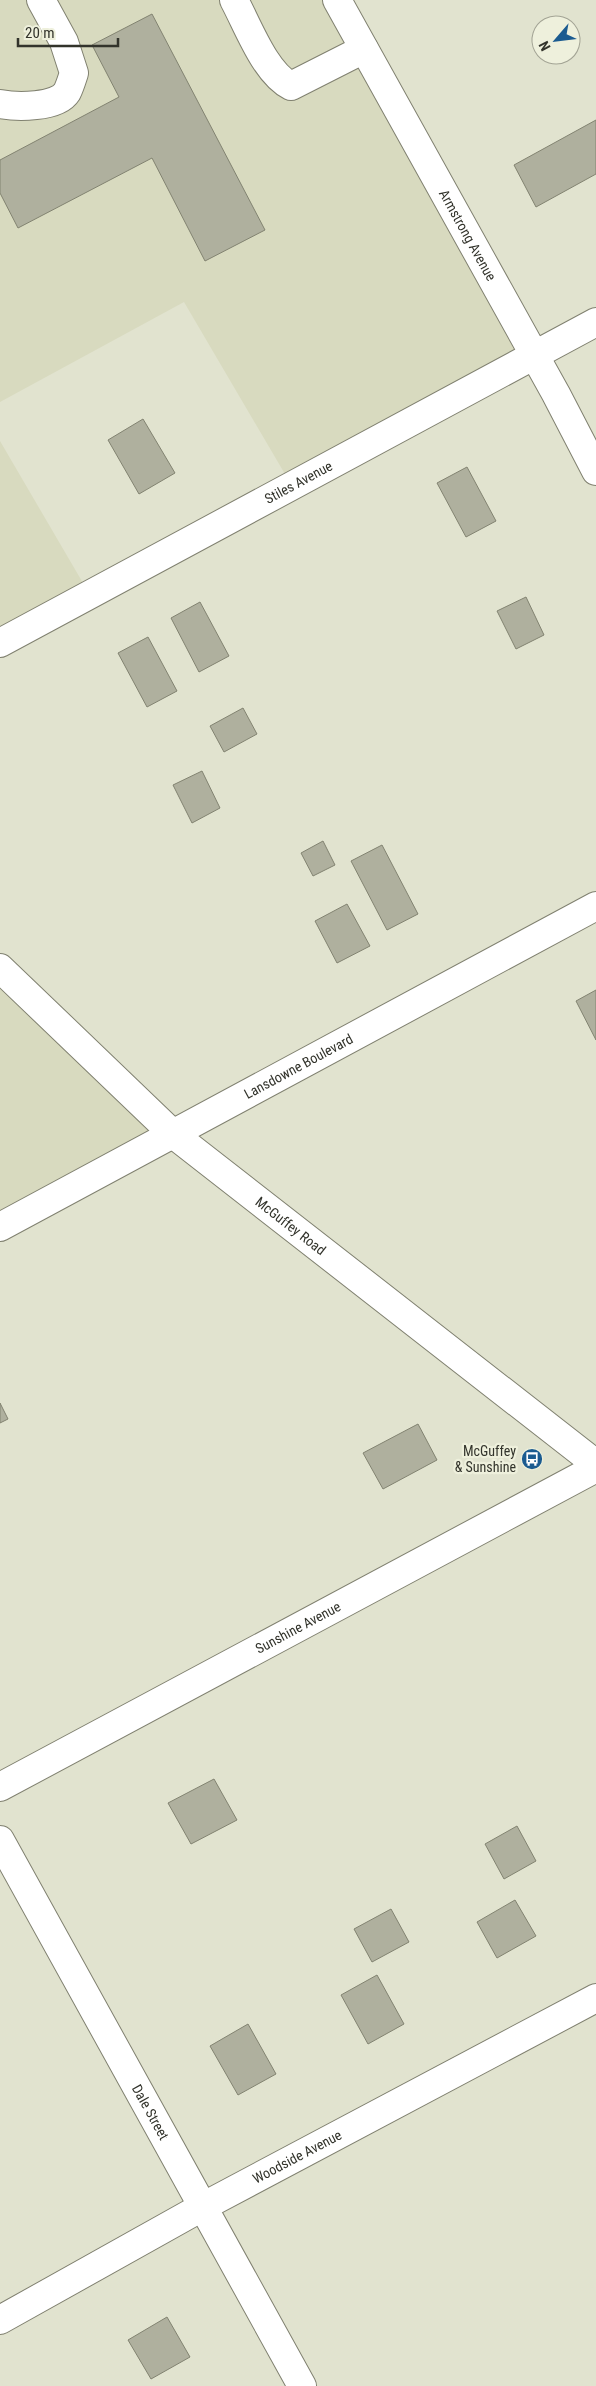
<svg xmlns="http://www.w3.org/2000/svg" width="596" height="2386" font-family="'Roboto Condensed',sans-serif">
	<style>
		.built { fill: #d8dabf }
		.building { fill: #afb09e; stroke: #828371 }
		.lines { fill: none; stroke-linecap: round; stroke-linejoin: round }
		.minor-casing { stroke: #808170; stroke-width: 30 }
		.minor { stroke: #fff; stroke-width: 28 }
		.labels { text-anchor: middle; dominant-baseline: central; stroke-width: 4.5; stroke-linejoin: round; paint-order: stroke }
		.street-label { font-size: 14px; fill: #32332b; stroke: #eef0dc }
		.poi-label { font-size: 14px; fill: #32332b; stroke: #eef0dc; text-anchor: end }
	</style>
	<rect width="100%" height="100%" fill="#e1e3cf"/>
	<path class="built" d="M0,0h337l196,356 -241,130 -108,-184 -184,100z
		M0,441l90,154 -90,48z
		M0,968l173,166 -173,93z"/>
	<path class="building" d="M152,14l113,216 -60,31 -53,-103 -134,70 -18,-35v-33l119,-63 -27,-52z
		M596,120v54l-60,33 -22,-42z
		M143,419l32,54 -36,21 -31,-54z
		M467,467l29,54 -30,16 -29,-54z
		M526,597l18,38 -28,14 -19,-38z
		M200,602l29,54 -30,16 -28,-54z
		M148,637l29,54 -30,16 -29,-54z
		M243,708l14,26 -33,18 -14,-26z
		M202,771l18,37 -28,15 -19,-38z
		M323,841l12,24 -22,11 -12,-23z
		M382,845l36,69 -31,16 -36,-69z
		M347,904l23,42 -33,17 -22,-42z
		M596,990v50l-20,-39z
		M0,1403l8,16 -8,4z
		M418,1424l19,36 -54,29 -20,-36z
		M214,1779l23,41 -46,24 -23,-41z
		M517,1826l19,35 -32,18 -19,-35z
		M515,1900l21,36 -39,22 -20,-36z
		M391,1909l18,33 -37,20 -18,-33z
		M377,1975l27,49 -36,20 -27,-49z
		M248,2024l28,50 -38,21 -28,-49z
		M167,2317l23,40 -39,22 -23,-39z"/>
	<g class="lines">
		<g class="minor-casing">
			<g id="minor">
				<path d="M234,0c14,26 31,73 57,86l73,-37"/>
				<path id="s1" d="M337,0l219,394 40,77"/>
				<path d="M0,104c16,3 57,4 67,-12 3,-6 5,-13 7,-19l-10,-31 -23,-42"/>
				<path id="s2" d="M0,643l596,-321"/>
				<path id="s3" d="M0,968l173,166 423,330"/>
				<path id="s4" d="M0,1227l596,-321"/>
				<path id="s5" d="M0,1787l596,-319"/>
				<path id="s6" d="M0,1840l302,546"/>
				<path id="s7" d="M0,2320l204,-114 392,-208"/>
			</g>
		</g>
		<use href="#minor" class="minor"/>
	</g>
	<defs>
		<g id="bus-disc" transform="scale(1.125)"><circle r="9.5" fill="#1b5b90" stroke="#eef0dc"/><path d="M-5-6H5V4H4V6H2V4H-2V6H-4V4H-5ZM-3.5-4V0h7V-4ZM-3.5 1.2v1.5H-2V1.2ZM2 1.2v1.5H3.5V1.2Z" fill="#fff"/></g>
	</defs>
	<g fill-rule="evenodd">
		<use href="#bus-disc" x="532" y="1459"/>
	</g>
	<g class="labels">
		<g class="street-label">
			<text stroke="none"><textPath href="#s1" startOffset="269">Armstrong Avenue</textPath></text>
			<text stroke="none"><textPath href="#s2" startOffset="339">Stiles Avenue</textPath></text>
			<text stroke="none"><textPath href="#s4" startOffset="339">Lansdowne Boulevard</textPath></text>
			<text stroke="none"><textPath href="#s3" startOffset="389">McGuffey Road</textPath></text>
			<text stroke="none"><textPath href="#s5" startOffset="338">Sunshine Avenue</textPath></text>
			<text stroke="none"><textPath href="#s6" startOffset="311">Dale Street</textPath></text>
			<text stroke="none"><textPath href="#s7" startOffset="339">Woodside Avenue</textPath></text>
		</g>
		<g class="poi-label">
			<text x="516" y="1451">McGuffey<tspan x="516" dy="16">&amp; Sunshine</tspan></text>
		</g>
	</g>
	<g transform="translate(556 40) rotate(242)"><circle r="24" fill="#eef0dc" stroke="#a3a495"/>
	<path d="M0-4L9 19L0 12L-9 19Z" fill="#1b5b90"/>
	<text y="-8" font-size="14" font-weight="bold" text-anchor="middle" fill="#32332b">N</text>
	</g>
	<path d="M18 38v8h100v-8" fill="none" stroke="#32332b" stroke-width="2.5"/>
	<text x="25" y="38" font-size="15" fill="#32332b" stroke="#eef0dc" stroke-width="4" paint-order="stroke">20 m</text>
</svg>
